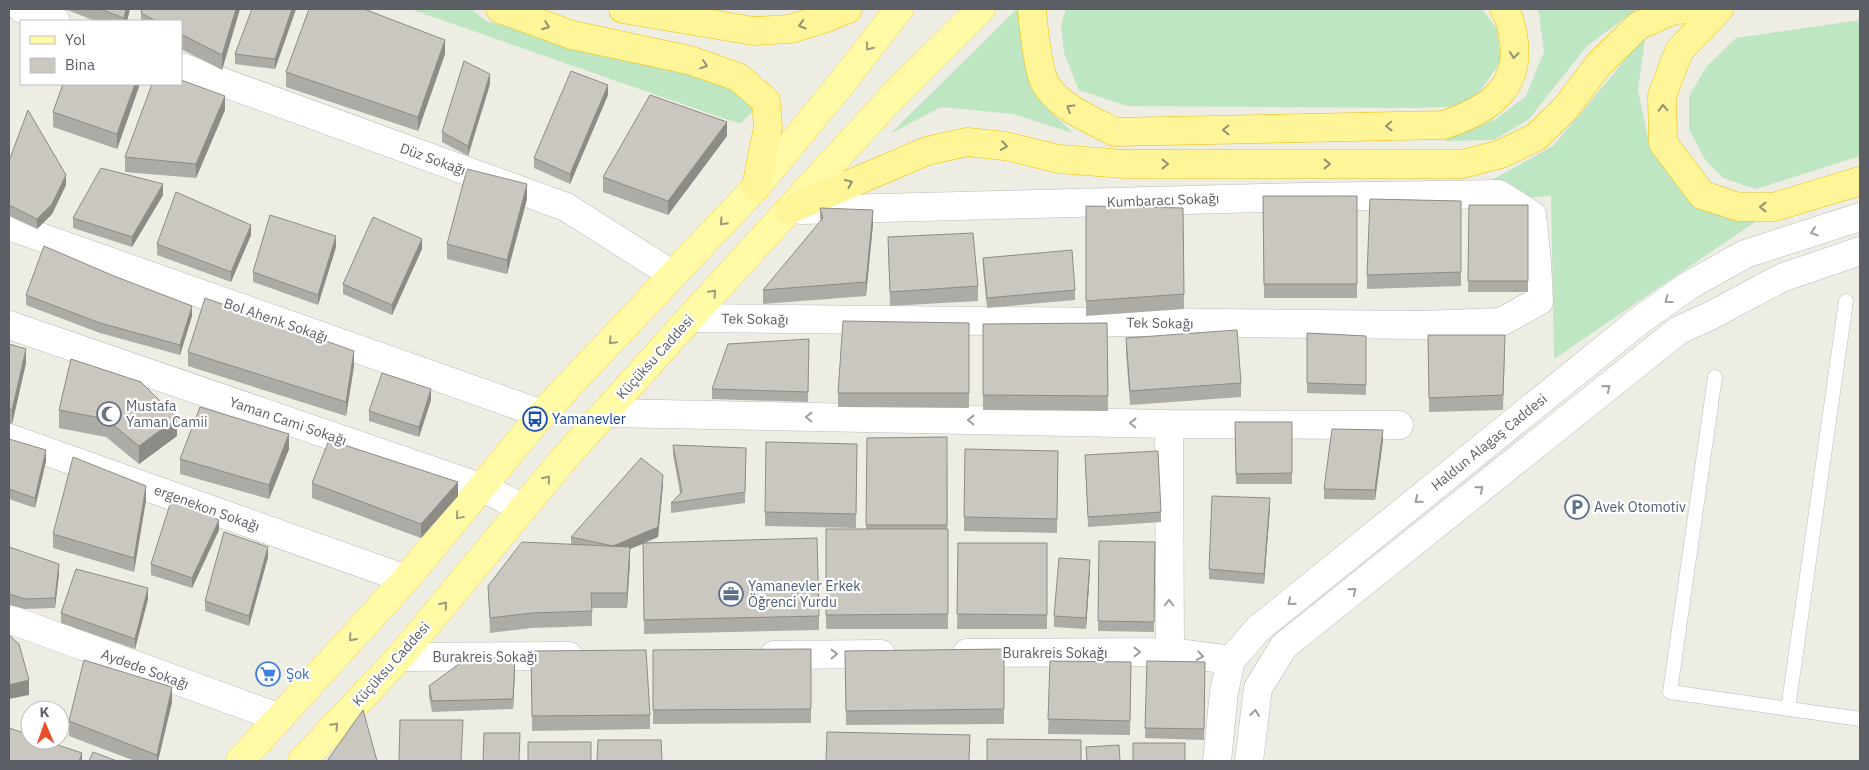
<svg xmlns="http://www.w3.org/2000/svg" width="1869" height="770" font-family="'IBM Plex Sans',sans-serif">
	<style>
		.grass { fill: #bee6c3 }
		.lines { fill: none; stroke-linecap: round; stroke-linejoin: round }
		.service-casing { stroke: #b8babf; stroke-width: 15 }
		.minor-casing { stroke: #b8babf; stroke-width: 29 }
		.tertiary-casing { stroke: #b8babf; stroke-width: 29 }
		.secondary-casing { stroke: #b8bbc1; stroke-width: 29 }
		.primary-casing { stroke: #f3d856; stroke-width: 29 }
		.trunk-casing { stroke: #f0bf00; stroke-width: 29 }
		.service { stroke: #fff; stroke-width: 14 }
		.minor { stroke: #fff; stroke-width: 28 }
		.tertiary { stroke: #fff; stroke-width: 28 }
		.secondary { stroke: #fff; stroke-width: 28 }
		.primary { stroke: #fffaa6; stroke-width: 28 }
		.trunk { stroke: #fef498; stroke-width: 28 }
		.wall { fill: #adaba5 }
		.shaded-wall { fill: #8d8b86 }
		.building { fill: #c9c7c0; stroke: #8d8b86 }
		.oneway { stroke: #949276 }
		.oneway2 { stroke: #9d9c7e }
		.oneway3 { stroke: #9d9ea2 }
		.labels { text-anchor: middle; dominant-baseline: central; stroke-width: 4.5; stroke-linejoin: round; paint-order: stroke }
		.street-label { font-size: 14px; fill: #5b5e64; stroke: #fff }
		.worship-label { font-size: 14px; fill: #5b616d; stroke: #fff; text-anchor: start }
		.transit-label { font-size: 14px; fill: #164399; stroke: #fff; text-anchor: start }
		.service-label { font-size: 14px; fill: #4e5e75; stroke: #fff; text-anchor: start }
		.shop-label { font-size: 14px; fill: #366cbe; stroke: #fff; text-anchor: start }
	</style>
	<rect width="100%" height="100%" fill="#eeede3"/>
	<path class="grass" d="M410,9h61l15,12 226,59 34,13 7,18 -13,13z
		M1017,9h8v51l12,38 36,35 -60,-19 -72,-7 -51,27z
		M1066,9h416l15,20 4,32 -31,45 -54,2 -289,-2 -48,-16 -15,-37 -3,-28z
		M1536,9h101l-50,37 -58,73 -35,21 -51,1 53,-22 30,-23 18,-44 -5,-39z
		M1860,20v136l-104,33 -33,-11 -19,-20 -15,-29v-33l18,-30 29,-28z
		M1646,32l-8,58 12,57 37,52 68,23 -201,137 -3,-163 -97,5 99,-55 63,-75z"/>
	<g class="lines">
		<g class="service-casing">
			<path id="service" d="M1715,377l-45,315 190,27
				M1788,709l58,-408"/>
		</g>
		<g class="minor-casing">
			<path id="minor" d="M22,9l34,12
				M181,67l385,140 107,68
				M9,226l533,188
				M690,318l732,7 79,-3 38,-21 -2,-40 -5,-46 -33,-21 -195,3 -503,13
				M9,325l474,163
				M606,413l563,11 1,228
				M1169,424l230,1
				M9,438l397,141
				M9,619l271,99
				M967,653l203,-1 61,8
				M774,655l107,-1
				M400,657l169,-1"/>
		</g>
		<g class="tertiary-casing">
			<path id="tertiary" d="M1217,761l7,-69 7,-32 27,-31 381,-308 49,-35 57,-32 115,-37
				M1249,761l9,-73 26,-42 395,-316 31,-14 71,-38 79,-27"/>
		</g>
		<g class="secondary-casing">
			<path id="secondary" d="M483,488l40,20"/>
		</g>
		<g class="primary-casing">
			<path id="primary" d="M240,761l166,-182 136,-165 214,-227 85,-103 58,-75
				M302,761l98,-104 162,-196 128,-143 205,-224 86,-85"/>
		</g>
		<g class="trunk-casing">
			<path id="trunk" d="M500,9l72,26 117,25 49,17 28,24 2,26 -12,60
				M623,9l130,22 37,-2 33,-10 25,-10
				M1032,9c1,16 6,58 12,72 11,24 49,40 71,51l328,-7c41,-13 77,-34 71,-83 -2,-13 -3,-22 -10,-33
				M1719,9l-40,42 -17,45 1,47 39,52 37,12h35l86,-26
				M789,210l138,-59 40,-9 38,4 54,13 65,5h339l38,-10 35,-17 29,-28 34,-45 39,-38 36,-16 20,-1"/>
		</g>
		<use href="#service" class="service"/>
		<use href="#minor" class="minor"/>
		<use href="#tertiary" class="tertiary"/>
		<use href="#secondary" class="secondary"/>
		<use href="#primary" class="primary"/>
		<use href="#trunk" class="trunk"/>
	</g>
	<path class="wall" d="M65,9h65l-3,12h-32z
		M142,9h98l-18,61 -41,-21v-28h-40v-8z
		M296,9l-21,60 -40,-5v-10z
		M445,54l-27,77 -132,-44v-15z
		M63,84h77l-23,65 -64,-22v-15z
		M490,84l-22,72 -26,-14v-10z
		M608,95l-38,89 -36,-16v-10z
		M225,110l-29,68 -71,-6v-15z
		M727,136l-59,79 -65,-23v-15z
		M9,161l57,24 -14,29 -15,15 -28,-13z
		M163,195l-31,52 -59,-19v-10z
		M1263,196h94v102h-93z
		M527,199l-20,75 -60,-15v-15z
		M1461,201v85l-94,3v-14z
		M1469,205h59v87h-60z
		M1086,206l97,2 1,101 -98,7z
		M820,208l53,16 -7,72 -103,8v-14l57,-68z
		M251,235l-20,47 -74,-27v-11z
		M888,237l90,49v15l-88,5z
		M336,247l-18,58 -65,-23v-10z
		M422,249l-30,66 -49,-21v-10z
		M983,258l92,32v10l-88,8 -4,-40z
		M26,295l166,21 -12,39 -80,-22 -74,-28z
		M969,323v85l-131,-1v-14z
		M1107,323l1,88 -125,-1v-86z
		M1307,333l59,3v59l-59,-2z
		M1428,335l77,14 -2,61 -74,2z
		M1126,338l115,45v14l-111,8 -4,-52z
		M809,339l-1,63 -96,-3v-10z
		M9,344l17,19 -14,61 -3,-1z
		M188,352l166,14 -8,50 -158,-50z
		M71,359l106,77 -38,28 -33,-27 -47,-9v-18z
		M431,400l-12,37 -50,-16v-10z
		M1235,422h57v62h-56z
		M947,437l1,192h-122v-100h40l1,-91z
		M9,439l37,22 -11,47 -26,-9z
		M1383,440l-8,60 -51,-1v-10z
		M857,444l-1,84 -91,-2v-14z
		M673,445l73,3 -1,55 -74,10v-10l9,-10 -7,-38z
		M289,449l-20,50 -89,-25v-15z
		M1058,451l-1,82 -93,-2v-14z
		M1085,455l76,57v10l-73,5z
		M312,483l146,13 -37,42 -109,-40z
		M663,485l-5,52 -12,5 173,74v14l-175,4 -1,-90 -13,5v12l-3,47h-35v18l-60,2 -42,5 -2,-47 83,-42v-7z
		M146,500l-12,72 -81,-24v-14z
		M1270,508l-6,76 -55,-5v-10z
		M219,530l-27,58 -41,-13v-11z
		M1099,541l56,1 -1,90 -56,-1z
		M958,543h89v86h-90z
		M9,547l50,27 -4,34 -30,1 -16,-4z
		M268,557l-19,69 -44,-15v-10z
		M1090,570l-4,59 -32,-2v-11z
		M148,599l-13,50 -74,-26v-10z
		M811,649v74l-158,1v-74z
		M1004,649v75l-158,1 -1,-74z
		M531,651l119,64v14l-118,2z
		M1050,661l81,1 -1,73 -82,-1z
		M1147,661l58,1 -1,78 -59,-2z
		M515,669l-2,40 -81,3 -3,-16v-10z
		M172,702l-14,59h-23l-66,-25v-15z"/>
	<path class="shaded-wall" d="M126,9h4l-3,12h-3z
		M236,9h4l-18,61v-15z
		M292,9h4l-21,60v-10z
		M445,40v14l-27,77v-14z
		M490,74v10l-22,72v-10z
		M135,84h5l-23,65v-15z
		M608,85v10l-38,89v-10z
		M225,96v14l-29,68v-14z
		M727,122v14l-59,79v-14z
		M66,175v10l-14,29 -15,15v-10z
		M163,184v11l-31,52v-10z
		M527,184v15l-20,75v-14z
		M873,210v14l-7,72v-14z
		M251,225v10l-20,47v-10z
		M336,236v11l-18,58v-10z
		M422,239v10l-30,66v-10z
		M192,306v10l-12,39v-10z
		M26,349v14l-14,61v-14z
		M354,351v15l-8,50v-14z
		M431,389v11l-12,37v-10z
		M177,418v18l-38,28v-18z
		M1383,430v10l-8,60v-10z
		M289,434v15l-20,50v-14z
		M46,450v11l-11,47v-10z
		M663,475v10l-5,52 -28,12v12l-3,47v-15l-14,-47z
		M458,482v14l-37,42v-14z
		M146,486v14l-12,72v-14z
		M1270,498v10l-6,76v-10z
		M219,520v10l-27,58v-10z
		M268,547v10l-19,69v-10z
		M1090,560v10l-4,59v-11z
		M59,564v10l-4,34v-10z
		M148,588v11l-13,50v-10z
		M515,658v11l-2,40v-10z
		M29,680v15l-20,4v-14z
		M172,687v15l-14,59h-1v-6z
		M82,753v8h-3z"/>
	<path class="building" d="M100,9h26l-2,9z
		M142,9h94l-14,46 -41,-21v-13h-25l-15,-8z
		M252,9h40l-17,50 -40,-5z
		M309,9h55l81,31 -27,77 -132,-45z
		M464,61l26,13 -22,72 -26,-14z
		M571,71l37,14 -38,89 -36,-16z
		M181,80l44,16 -29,68 -71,-7 27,-73h29z
		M63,84h72l-18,50 -64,-22z
		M650,95l77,27 -59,79 -65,-24z
		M28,110l38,65 -14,29 -15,15 -28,-14v-44z
		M101,168l62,16 -31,53 -59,-19z
		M467,169l60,15 -20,76 -60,-16z
		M176,192l75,33 -20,47 -74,-28z
		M1263,196h94v88h-93z
		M1370,199l91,2v71l-94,3z
		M1469,205h59v76h-60z
		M1086,206l97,2 1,86 -98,7z
		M820,208l53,2 -7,72 -103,8 60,-72z
		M270,215l66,21 -18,59 -65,-23z
		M373,217l49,22 -30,66 -49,-21z
		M973,233l5,53 -88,6 -2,-55z
		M44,246l70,30 78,30 -12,39 -80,-22 -74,-28z
		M1072,250l3,40 -88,8 -4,-40z
		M205,298l149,53 -8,51 -158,-50z
		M843,321l126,2v70h-131z
		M1107,323l1,73 -125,-1v-71z
		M1237,330l4,53 -111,8 -4,-53z
		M1307,333l59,3v49l-59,-2z
		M1428,335h77l-2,60 -74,3z
		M809,339l-1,53 -96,-3 16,-45z
		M9,344l17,5 -14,61 -3,-2z
		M71,359l70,23 36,36 -38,28 -33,-27 -47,-9z
		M382,373l49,16 -12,38 -50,-16z
		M200,407l89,27 -20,51 -89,-26z
		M1235,422h57v51l-56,1z
		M1332,429l51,1 -8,60 -51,-1z
		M947,437v88h-81l1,-87z
		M9,439l37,11 -11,48 -26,-9z
		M329,440l129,42 -37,42 -109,-41z
		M766,442l91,2 -1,70 -91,-2z
		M673,445l73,3 -1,44 -74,11 11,-11z
		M965,449l93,2 -1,68 -93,-2z
		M1158,451l3,61 -73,5 -3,-62z
		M73,457l73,29 -12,72 -81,-24z
		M641,458l22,17 -5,52 -45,19 -42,-9z
		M1212,496l58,2 -6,76 -55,-5z
		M172,498l47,22 -27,58 -41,-14z
		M826,529h122v85l-122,1z
		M224,532l44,15 -19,69 -44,-15z
		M817,538l2,78 -175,4 -1,-77z
		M1099,541l56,1 -1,80 -56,-1z
		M522,542l108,5 -3,46h-36l1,18 -60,2 -42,5 -2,-32z
		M958,543h89v72l-90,-1z
		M9,547l50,17 -4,34 -30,1 -16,-5z
		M1059,558l31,2 -4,58 -32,-2z
		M76,569l72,19 -13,51 -74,-26z
		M9,635l10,9 10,36 -20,5z
		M811,649v60l-158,1v-60z
		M1004,649v60l-158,2 -1,-60z
		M646,650l4,65 -118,1 -1,-65z
		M467,658h48l-2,41 -81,2 -3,-15z
		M84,660l88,27 -15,68 -88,-34z
		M1050,661l81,1 -1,59 -82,-2z
		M1147,661l58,1 -1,67 -59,-1z
		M363,710l14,51h-50z
		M400,720h63l-2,41h-62z
		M9,728l21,7v5h13l39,13 -3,8h-70z
		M827,732l143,3 -1,26h-143z
		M484,733h36l-1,28h-36z
		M987,739l94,1v21h-94z
		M598,740h63l1,21h-65z
		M528,742h63v19h-63z
		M1133,743h52v18h-52z
		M1119,745l1,16h-33l-1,-14z
		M93,752l24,9h-28z"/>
	<defs><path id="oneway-chevron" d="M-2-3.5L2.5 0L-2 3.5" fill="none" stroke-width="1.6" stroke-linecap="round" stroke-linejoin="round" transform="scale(1.25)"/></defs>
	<g class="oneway">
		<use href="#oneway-chevron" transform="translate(802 25) rotate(164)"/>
		<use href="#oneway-chevron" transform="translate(546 26) rotate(20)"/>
		<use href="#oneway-chevron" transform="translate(1514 55) rotate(96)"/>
		<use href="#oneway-chevron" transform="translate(704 65) rotate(19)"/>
		<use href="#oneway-chevron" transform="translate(1070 108) rotate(-148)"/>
		<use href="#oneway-chevron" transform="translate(1663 108) rotate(-92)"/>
		<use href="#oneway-chevron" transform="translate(1389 126) rotate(179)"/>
		<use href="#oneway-chevron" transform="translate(1226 130) rotate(179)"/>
		<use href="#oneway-chevron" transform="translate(1004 146) rotate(9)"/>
		<use href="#oneway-chevron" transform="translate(1165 164)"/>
		<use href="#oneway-chevron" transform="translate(1327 164)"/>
		<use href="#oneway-chevron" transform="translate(849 183) rotate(-24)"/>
		<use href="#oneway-chevron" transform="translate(1763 207) rotate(180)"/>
	</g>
	<g class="oneway2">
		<use href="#oneway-chevron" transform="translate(869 47) rotate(128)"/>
		<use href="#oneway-chevron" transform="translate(723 222) rotate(133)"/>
		<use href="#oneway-chevron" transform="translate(713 293) rotate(-47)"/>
		<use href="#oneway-chevron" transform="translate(612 341) rotate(133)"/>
		<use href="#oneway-chevron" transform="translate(547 479) rotate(-51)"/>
		<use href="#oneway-chevron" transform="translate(459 516) rotate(130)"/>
		<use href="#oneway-chevron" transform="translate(444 605) rotate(-51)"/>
		<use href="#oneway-chevron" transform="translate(352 638) rotate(132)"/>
		<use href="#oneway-chevron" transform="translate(335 726) rotate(-46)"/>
	</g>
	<g class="oneway3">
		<use href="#oneway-chevron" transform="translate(1814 232) rotate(162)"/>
		<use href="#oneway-chevron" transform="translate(1668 300) rotate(144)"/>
		<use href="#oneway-chevron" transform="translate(1607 388) rotate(-39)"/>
		<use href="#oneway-chevron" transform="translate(809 417) rotate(-179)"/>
		<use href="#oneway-chevron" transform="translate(971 420) rotate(-179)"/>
		<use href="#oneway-chevron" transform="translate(1133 423) rotate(-179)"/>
		<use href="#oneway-chevron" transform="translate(1480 489) rotate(-39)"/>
		<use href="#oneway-chevron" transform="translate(1418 500) rotate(141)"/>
		<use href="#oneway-chevron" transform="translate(1353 591) rotate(-39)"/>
		<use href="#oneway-chevron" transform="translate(1291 602) rotate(141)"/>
		<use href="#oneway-chevron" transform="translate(1169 603) rotate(-90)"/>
		<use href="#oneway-chevron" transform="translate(1137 652)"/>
		<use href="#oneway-chevron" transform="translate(834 654)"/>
		<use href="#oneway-chevron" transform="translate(1200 656) rotate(8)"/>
		<use href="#oneway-chevron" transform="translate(1255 713) rotate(-83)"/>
	</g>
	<defs>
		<g id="mosque-ring" transform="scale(1.25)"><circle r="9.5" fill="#fff" stroke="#6b7280" stroke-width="1.5"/><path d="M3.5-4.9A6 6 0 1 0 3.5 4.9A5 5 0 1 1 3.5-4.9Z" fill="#6b7280"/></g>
		<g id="bus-ring" transform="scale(1.25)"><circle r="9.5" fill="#fff" stroke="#1a4fb4" stroke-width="1.5"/><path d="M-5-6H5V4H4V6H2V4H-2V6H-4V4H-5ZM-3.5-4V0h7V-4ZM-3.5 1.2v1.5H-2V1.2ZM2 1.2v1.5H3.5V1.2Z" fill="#1a4fb4"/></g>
		<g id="parking-ring" transform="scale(1.25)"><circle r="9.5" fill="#fff" stroke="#5c6f8a" stroke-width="1.5"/><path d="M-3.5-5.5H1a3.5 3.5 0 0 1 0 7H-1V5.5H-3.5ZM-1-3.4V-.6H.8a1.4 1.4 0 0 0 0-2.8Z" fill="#5c6f8a"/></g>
		<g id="office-ring" transform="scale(1.25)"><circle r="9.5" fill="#fff" stroke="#5c6f8a" stroke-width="1.5"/><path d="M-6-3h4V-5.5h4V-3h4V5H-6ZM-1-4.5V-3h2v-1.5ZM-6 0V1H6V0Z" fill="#5c6f8a"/></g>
		<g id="supermarket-ring" transform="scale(1.25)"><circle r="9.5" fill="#fff" stroke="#3f7fe0" stroke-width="1.5"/><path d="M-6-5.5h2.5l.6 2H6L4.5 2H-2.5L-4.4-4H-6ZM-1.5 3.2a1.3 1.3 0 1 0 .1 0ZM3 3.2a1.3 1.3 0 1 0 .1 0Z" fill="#3f7fe0"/></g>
	</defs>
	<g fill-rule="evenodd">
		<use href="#mosque-ring" x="109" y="414"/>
		<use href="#bus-ring" x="535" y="419"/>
		<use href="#parking-ring" x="1577" y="507"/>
		<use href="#office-ring" x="731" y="594"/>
		<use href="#supermarket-ring" x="268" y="674"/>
	</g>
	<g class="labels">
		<g class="street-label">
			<text transform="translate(433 159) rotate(20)">Düz Sokağı</text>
			<text transform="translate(1163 200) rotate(-2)">Kumbaracı Sokağı</text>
			<text transform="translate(755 319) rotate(1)">Tek Sokağı</text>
			<text transform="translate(276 320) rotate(19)">Bol Ahenk Sokağı</text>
			<text transform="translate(1160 323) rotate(1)">Tek Sokağı</text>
			<text transform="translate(655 357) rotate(-48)">Küçüksu Caddesi</text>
			<text transform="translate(288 421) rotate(19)">Yaman Cami Sokağı</text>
			<text transform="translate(1489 442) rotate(-39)">Haldun Alagaş Caddesi</text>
			<text transform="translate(207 508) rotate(20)">ergenekon Sokağı</text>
			<text x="1055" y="653">Burakreis Sokağı</text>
			<text x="485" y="657">Burakreis Sokağı</text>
			<text transform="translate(391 664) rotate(-48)">Küçüksu Caddesi</text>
			<text transform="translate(145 669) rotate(20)">Aydede Sokağı</text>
		</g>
		<g class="worship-label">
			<text x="126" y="406">Mustafa<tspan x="126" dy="16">Yaman Camii</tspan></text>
		</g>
		<g class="transit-label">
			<text x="552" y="419">Yamanevler</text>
		</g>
		<g class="service-label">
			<text x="1594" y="507">Avek Otomotiv</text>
			<text x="748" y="586">Yamanevler Erkek<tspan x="748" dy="16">Öğrenci Yurdu</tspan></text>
		</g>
		<g class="shop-label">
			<text x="286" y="674">Şok</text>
		</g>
	</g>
	<rect width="1869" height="770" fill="none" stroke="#5b5e64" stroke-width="20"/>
	<rect x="20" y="20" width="162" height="65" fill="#ffffff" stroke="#bdbfc1"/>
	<rect x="30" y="36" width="25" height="8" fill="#fffaa6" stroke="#bdbfc1"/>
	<text x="65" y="45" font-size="15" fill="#5b5e64">Yol</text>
	<rect x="30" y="58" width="25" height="15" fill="#c9c7c0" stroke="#bdbfc1"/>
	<text x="65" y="70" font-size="15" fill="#5b5e64">Bina</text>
	<g transform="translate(45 725) rotate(358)"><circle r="24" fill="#ffffff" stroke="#bdbfc1"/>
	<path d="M0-4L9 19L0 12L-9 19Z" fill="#eb4e2b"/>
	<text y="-8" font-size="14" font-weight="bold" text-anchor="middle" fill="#5b5e64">K</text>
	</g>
</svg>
